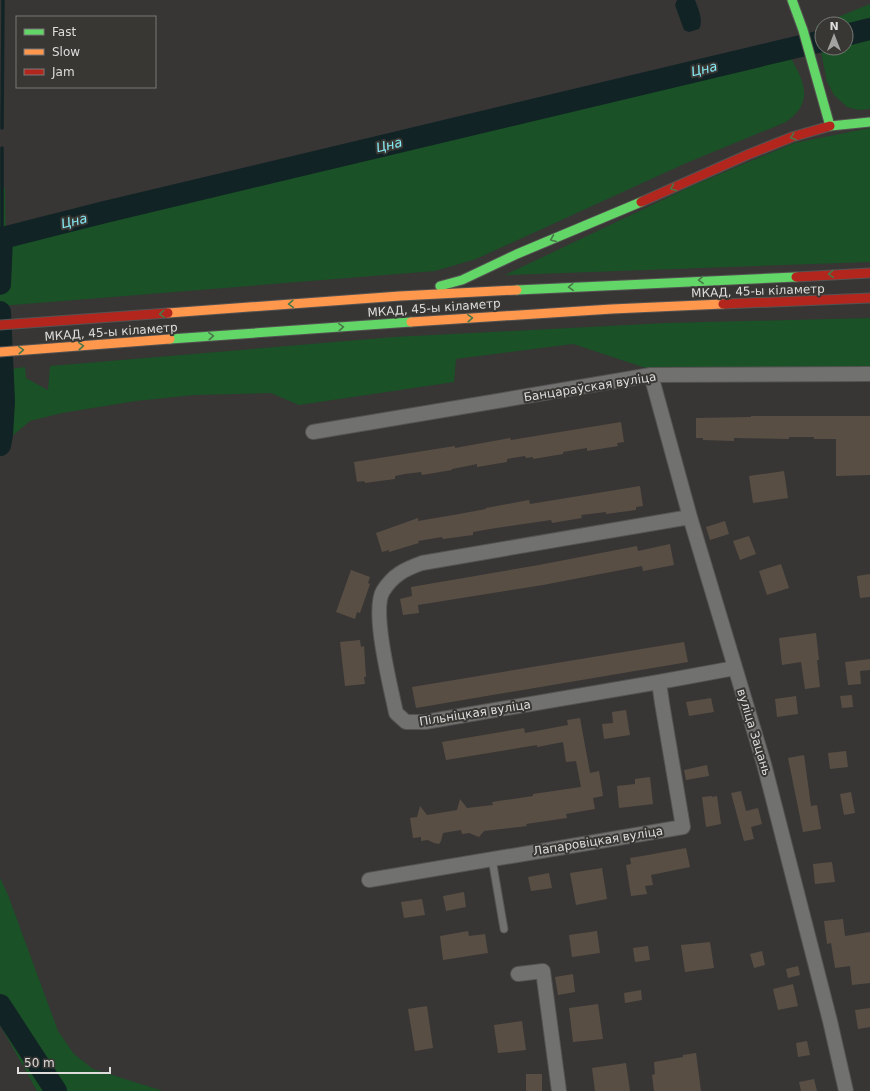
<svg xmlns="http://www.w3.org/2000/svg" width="870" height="1091" font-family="'DejaVu Sans',sans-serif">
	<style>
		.green { fill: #1a5126; fill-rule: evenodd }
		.water { fill: #122325 }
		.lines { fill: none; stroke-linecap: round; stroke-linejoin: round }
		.stream { stroke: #122325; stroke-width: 3.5 }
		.river { stroke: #122325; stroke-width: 22 }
		.building { fill: #594e44 }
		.lane-casing { stroke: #545352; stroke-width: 9 }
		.street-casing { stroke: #545352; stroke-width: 16 }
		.fast-casing { stroke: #545352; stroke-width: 11 }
		.slow-casing { stroke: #545352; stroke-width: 11 }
		.jam-casing { stroke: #545352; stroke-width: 11 }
		.lane { stroke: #717170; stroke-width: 7 }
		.street { stroke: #717170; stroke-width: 14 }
		.fast { stroke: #63d668; stroke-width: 9 }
		.slow { stroke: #ff974d; stroke-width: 9 }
		.jam { stroke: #b3261e; stroke-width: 9 }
		.oneway { stroke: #497749 }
		.labels { text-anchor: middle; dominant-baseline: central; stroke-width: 4; stroke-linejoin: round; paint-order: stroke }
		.street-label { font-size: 12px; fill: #dedddb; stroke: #383734 }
		.water-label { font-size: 13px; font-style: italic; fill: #88edf7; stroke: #383734 }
	</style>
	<rect width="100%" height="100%" fill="#373635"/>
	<path class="green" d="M870,4v105l-12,1 -11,-3 -13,-12 -7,-13 -11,-56zM822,24h24v24h-24z
		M790,56c9,17 22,37 8,55 -3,4 -8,8 -12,11l-102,42 -208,95 -41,12 -435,35v-118h5l1,60 103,-27z
		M870,128v134l-365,13 191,-91 98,-41z
		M870,318v50l-221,1 -76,-25 -117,15 -2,23 -155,23 -28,-12 -77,2 -58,6 -74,12 -32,8 -19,16 -11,19v-79l4,-7 21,-3 1,11 22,12 2,-24 344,-29 272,-14z
		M0,878l8,17 50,136 16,23 19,15 70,22h-126l-37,-66z"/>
	<path class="water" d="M677,0h18c3,8 9,21 4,29l-10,3 -5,-2 -9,-25z"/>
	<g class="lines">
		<path class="stream" d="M2,128l1,-128
			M2,238v-90
			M0,435h2"/>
		<path class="river" d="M846,35l24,-6
			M0,284l2,-46 103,-26 717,-171
			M0,312l4,89 -2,34 -2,10
			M0,1005l56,86"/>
	</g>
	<path class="building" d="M751,416h119v59l-34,1v-37h-22v-2h-25v2l-55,-1v3l-31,-1v-2h-7v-20l55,-1z
		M621,422l3,20 -7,1 1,3 -31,5v-3l-24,4v2l-30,5v-2l-7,1 -1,-2 -18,3v3l-30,5v-3l-25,5v1l-30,5 -1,-3 -16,2 -10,2v3l-30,4 -1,-2 -7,1 -3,-20 101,-16v2l55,-10 1,2z
		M784,471l4,27 -35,5 -4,-27z
		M640,486l3,20 -7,1v3l-30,4v-2l-25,3 1,3 -30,5 -1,-3 -55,8 -23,4v3l-30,4 -1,-2 -24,4 1,2 -30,9v-2l-7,2 -6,-19 42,-15v3l41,-7 27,-5v-1l43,-8 1,4z
		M725,521l4,13 -19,6 -4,-13z
		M749,536l7,18 -16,6 -7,-19z
		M670,544l4,21 -31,6 -1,-5 -99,19 -125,20 1,8 -16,2 -3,-16 12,-3 -1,-9 128,-22 98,-19 1,5z
		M781,564l8,24 -22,7 -8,-24z
		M351,570l19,7 -2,6 2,1 -10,29 -3,-1 -2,7 -19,-7z
		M870,574v23l-10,1 -3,-22z
		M816,633l3,27h-2l3,27 -15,2 -4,-27 -19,3 -3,-27z
		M360,640l1,7 3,-1 2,31h-2l1,7 -20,2 -5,-44z
		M684,642l4,20 -272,46 -4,-21z
		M870,659v11l-10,1 1,13 -13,1 -3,-23z
		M852,695l1,12 -11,1 -2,-12z
		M796,696l2,18 -21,3 -2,-18z
		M711,698l3,14 -25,4 -3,-14z
		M626,710l4,25 -26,4 -2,-15 11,-1 -1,-11z
		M580,718l10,55 9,-2 4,25 -10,2 2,11 -29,5 1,4 -41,6 1,2 -43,5 -5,6 -10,-4 -7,1 -1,-4 -18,3 -2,8 -2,3 -5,-1 -6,-3 -7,1v-4l-8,1 -3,-20 7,-1 3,-11 7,9 30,-5 3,-11 7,9 26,-3 -1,-3 41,-6v-2l48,-7 -5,-26 -10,1 -3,-20 -26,5v-2l-91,15 -4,-18 82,-14 1,5 43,-8 -1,-5z
		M846,751l2,16 -18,2 -2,-16z
		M804,755l7,51 6,-1 4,24 -18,3 -15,-74z
		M707,765l2,11 -23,4 -2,-10z
		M650,777l3,27 -34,4 -2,-22 18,-2v-5z
		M741,791l5,20 12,-3 4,16 -11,3 3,12 -10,2 -13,-48z
		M851,792l4,21 -11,2 -4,-21z
		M712,796v1l5,-1 4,28 -15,3 -4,-30z
		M686,848l4,19 -39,8 2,10 -8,1 2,8 -16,2 -5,-31 5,-1 -1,-6 18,-3z
		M832,862l3,20 -20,2 -2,-20z
		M602,868l5,31 -31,6 -6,-32z
		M549,873l3,15 -21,3 -3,-14z
		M464,892l2,15 -20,4 -3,-15z
		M422,899l3,16 -21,3 -3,-16z
		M843,919l2,17 25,-4v51l-18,2 -2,-19 -15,2 -4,-25 -4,1 -3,-23z
		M468,931l1,5 16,-2 3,19 -45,7 -3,-24z
		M597,931l3,22 -28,4 -3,-22z
		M710,942l4,26 -29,4 -4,-27z
		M648,946l2,14 -15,2 -2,-14z
		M762,951l3,14 -11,3 -4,-14z
		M798,966l2,9 -12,3 -2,-9z
		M573,974l2,18 -17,3 -3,-18z
		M793,984l5,22 -20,4 -5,-21z
		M641,990l1,10 -17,3 -1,-10z
		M598,1004l5,35 -30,3 -4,-34z
		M427,1006l6,42 -18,3 -7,-42z
		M870,1008v19l-12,2 -3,-19z
		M522,1021l4,29 -28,3 -4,-28z
		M807,1041l3,14 -12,2 -2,-14z
		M696,1053l5,38h-47l-2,-16 3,-1 -1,-12 29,-5v-2z
		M626,1063l4,28h-35l-3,-23z
		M526,1074h16v17h-16z
		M814,1079l3,12h-16l-2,-9z"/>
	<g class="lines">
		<g class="lane-casing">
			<path id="lane" d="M492,859l12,70"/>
		</g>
		<g class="street-casing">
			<path id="street" d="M651,375l39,142 74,247 66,257 16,70
				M313,432l338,-57 219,-1
				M690,517l-268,46c-17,6 -29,12 -39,28 -12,20 8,97 13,122l10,9h19l234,-40 76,-14
				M369,880l314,-53 -21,-124 -3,-21
				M518,974l25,-3 16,120"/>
		</g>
		<g class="fast-casing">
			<path id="fast" d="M792,0l11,30 27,96 40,-4
				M440,286l22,-6 55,-26 124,-52
				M517,290l279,-13
				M170,339l241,-17"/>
		</g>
		<g class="slow-casing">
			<path id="slow" d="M168,313l232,-17 117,-6
				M411,322l201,-13 111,-5
				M0,352l170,-13"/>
		</g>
		<g class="jam-casing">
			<path id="jam" d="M641,202l106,-47 45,-18 38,-11
				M796,277l74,-4
				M723,304l147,-6
				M0,325l168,-12"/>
		</g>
		<use href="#lane" class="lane"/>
		<use href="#street" class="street"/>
		<use href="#fast" class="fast"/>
		<use href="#slow" class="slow"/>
		<use href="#jam" class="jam"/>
	</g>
	<defs><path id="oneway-chevron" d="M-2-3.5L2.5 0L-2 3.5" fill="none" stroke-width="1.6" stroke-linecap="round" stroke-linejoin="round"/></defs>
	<g class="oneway">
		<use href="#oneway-chevron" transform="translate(793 137) rotate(161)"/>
		<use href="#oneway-chevron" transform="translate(673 188) rotate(157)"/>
		<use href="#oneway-chevron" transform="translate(553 239) rotate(157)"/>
		<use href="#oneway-chevron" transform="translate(831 274) rotate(178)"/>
		<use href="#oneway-chevron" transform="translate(701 280) rotate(177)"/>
		<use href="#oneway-chevron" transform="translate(571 287) rotate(177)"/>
		<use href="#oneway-chevron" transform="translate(291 304) rotate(176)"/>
		<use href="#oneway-chevron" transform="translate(162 314) rotate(176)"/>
		<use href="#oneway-chevron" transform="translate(470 318) rotate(-4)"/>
		<use href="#oneway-chevron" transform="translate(341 327) rotate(-4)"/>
		<use href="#oneway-chevron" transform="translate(211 336) rotate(-4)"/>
		<use href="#oneway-chevron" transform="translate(81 346) rotate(-4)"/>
		<use href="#oneway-chevron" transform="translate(21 350) rotate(-4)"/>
	</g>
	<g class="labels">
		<g class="street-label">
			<text transform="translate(758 291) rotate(-2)">МКАД, 45-ы кіламетр</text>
			<text transform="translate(434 308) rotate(-4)">МКАД, 45-ы кіламетр</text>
			<text transform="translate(111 332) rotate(-4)">МКАД, 45-ы кіламетр</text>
			<text transform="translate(590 387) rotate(-9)">Банцараўская вуліца</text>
			<text transform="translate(475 713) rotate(-9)">Пільніцкая вуліца</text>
			<text transform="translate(754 732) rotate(73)">вуліца Зацань</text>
			<text transform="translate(598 841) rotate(-9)">Лапаровіцкая вуліца</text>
		</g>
		<g class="water-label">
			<text transform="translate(704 69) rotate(-14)">Цна</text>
			<text transform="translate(389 145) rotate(-14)">Цна</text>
			<text transform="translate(74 221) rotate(-14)">Цна</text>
		</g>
	</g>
	<rect x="16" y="16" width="140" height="72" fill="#383734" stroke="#7a7977"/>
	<rect x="24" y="29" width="20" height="6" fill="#63d668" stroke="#7a7977"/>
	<text x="52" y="36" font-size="12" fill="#dedddb">Fast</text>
	<rect x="24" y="49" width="20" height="6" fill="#ff974d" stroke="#7a7977"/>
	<text x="52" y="56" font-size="12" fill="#dedddb">Slow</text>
	<rect x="24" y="69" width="20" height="6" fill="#b3261e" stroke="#7a7977"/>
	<text x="52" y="76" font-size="12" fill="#dedddb">Jam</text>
	<g transform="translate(834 36)"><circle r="19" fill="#383734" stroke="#7a7977"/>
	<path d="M0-3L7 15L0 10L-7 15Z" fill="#a4a3a1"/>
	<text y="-6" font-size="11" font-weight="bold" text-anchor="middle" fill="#dedddb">N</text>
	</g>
	<path d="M18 1067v6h92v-6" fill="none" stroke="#dedddb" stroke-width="2"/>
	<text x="24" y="1067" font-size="12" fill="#dedddb" stroke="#383734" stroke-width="3" paint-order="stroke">50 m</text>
</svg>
